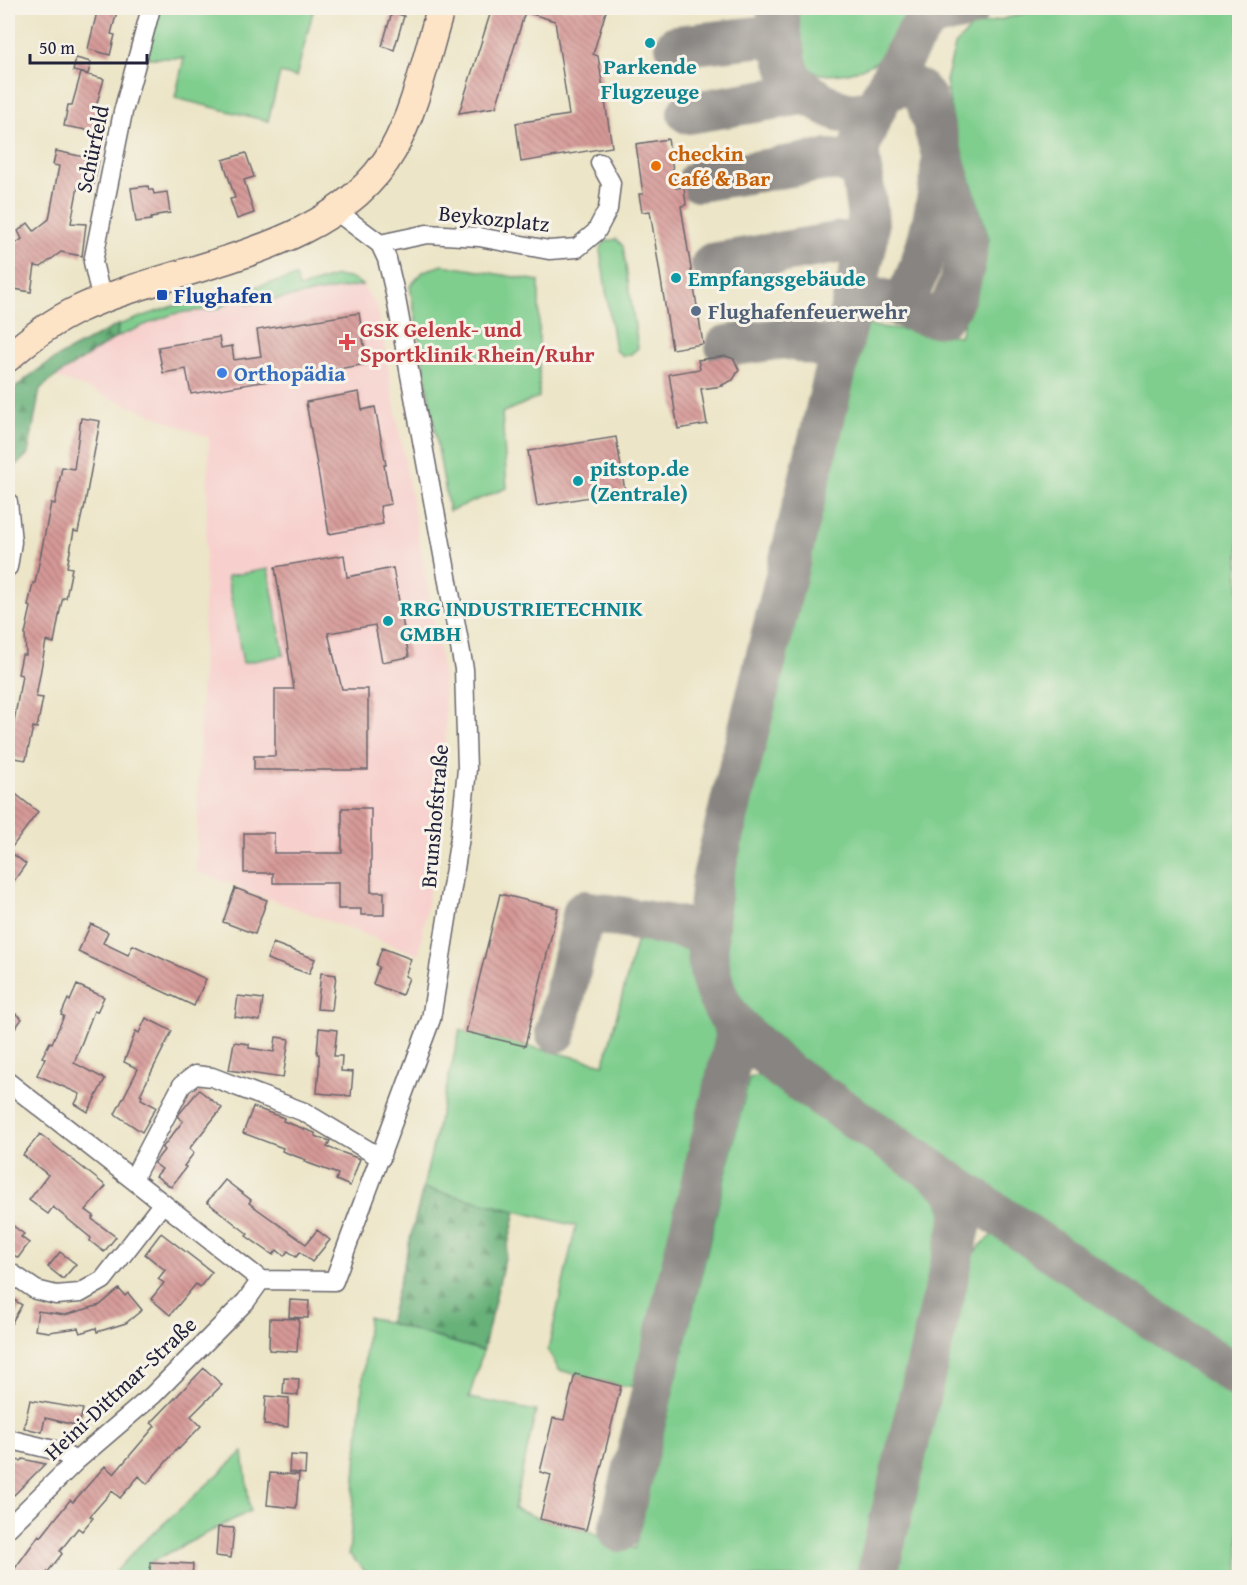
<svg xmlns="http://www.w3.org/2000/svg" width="1247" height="1585" font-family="'Gentium Book Plus',serif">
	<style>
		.built { fill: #f7d0cd }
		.green { fill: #7fce8e; stroke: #507864; stroke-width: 1.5 }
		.forest { fill: url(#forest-firs); stroke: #446a5a; stroke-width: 1.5 }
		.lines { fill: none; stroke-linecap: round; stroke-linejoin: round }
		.taxiway { stroke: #878481; stroke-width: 42 }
		.building { fill: url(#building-back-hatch) }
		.minor-casing { stroke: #69666c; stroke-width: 21 }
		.secondary-casing { stroke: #69666c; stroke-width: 30 }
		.minor { stroke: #fff; stroke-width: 18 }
		.secondary { stroke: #fee4c6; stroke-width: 27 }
		.culture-dot { fill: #0f9aa8; stroke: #f7f3e8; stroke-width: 2 }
		.food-dot { fill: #e8710a; stroke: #f7f3e8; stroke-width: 2 }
		.transit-dot { fill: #1a4fb4; stroke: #f7f3e8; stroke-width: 2 }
		.service-dot { fill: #5c6f8a; stroke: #f7f3e8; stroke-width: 2 }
		.health-dot { fill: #e0444e; stroke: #f7f3e8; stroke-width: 2 }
		.shop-dot { fill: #3f7fe0; stroke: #f7f3e8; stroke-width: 2 }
		.labels { text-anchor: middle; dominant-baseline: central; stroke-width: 6; stroke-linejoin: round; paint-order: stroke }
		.culture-label { font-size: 22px; font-weight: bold; fill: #0d838f; stroke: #f7f3e8; text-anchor: start }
		.street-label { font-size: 22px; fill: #22223b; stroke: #f7f3e8 }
		.food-label { font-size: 22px; font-weight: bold; fill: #c56008; stroke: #f7f3e8; text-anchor: start }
		.transit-label { font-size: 22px; font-weight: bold; fill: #164399; stroke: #f7f3e8; text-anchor: start }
		.service-label { font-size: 22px; font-weight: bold; fill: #4e5e75; stroke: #f7f3e8; text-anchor: start }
		.health-label { font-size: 22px; font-weight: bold; fill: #be3a42; stroke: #f7f3e8; text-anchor: start }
		.shop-label { font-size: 22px; font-weight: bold; fill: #366cbe; stroke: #f7f3e8; text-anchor: start }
	</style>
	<defs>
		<pattern id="forest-firs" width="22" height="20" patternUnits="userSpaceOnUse" patternTransform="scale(1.5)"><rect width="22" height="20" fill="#67b179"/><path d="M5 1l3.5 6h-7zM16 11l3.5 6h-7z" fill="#549064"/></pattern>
		<pattern id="building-back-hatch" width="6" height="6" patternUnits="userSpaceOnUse" patternTransform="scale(1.5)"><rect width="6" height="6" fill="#d69997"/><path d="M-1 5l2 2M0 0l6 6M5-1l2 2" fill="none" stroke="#ad7c7c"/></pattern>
	</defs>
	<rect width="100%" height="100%" fill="#f7f3e8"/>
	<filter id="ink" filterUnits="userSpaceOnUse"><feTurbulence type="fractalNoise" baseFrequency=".0167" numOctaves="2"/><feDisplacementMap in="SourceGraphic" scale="12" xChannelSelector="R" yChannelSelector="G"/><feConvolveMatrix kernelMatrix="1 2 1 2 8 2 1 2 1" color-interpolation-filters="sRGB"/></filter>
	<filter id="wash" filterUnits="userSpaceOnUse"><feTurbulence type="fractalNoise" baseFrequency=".008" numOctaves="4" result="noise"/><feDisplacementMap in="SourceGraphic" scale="24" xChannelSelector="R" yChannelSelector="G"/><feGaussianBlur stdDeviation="1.35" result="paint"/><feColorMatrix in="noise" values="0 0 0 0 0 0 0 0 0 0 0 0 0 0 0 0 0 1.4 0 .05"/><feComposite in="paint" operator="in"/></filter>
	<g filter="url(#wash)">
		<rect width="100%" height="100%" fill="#ece5c7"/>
		<path class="built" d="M362,285l15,21 66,366 3,60 -3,71 -24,152 -223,-84 13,-433 -126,-51 -28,-10 62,-40 58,-23 45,-5 9,-9 7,-1h6l6,5z"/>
		<path class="green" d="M160,8h154l-18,69 -16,-4 -12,48 -93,-23 9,-40h-40z
			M793,8h121c-13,15 -18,37 -33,50 -18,15 -67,28 -80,1 -4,-11 -6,-39 -8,-51z
			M1045,8h194v1350l-10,-3 -425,-294 -50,-45 -20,-26 -11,-46 3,-59 136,-560 98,11 29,-97 -35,-112 -8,-46 9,-36 17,-18z
			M616,239l7,7 15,102 -7,6 -8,2 -8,-6 -15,-100 4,-8z
			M443,265l96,16v116l-37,16 5,75 -58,23 -39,-225 14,-15z
			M336,276l18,3 8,6 -114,19c-13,-13 -20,3 -32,5 -14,2 -29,2 -42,5 -19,6 -38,15 -57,23l1,-12 52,-18 126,-30 3,11z
			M268,569l16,86 -41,8 -16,-87z
			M637,939l49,10 10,12 23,82 -83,343h-15l-62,-16 -11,-20 28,-124 -153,-38 37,-158 144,34z
			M764,1074l171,117 10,33 -86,353 -425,1 -20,-7 -3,6 -39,1 -23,-24 19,-237 115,34 -14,47 67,13 -22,97 26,11 46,11 49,19 114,-471z
			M996,1233l243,164v180h-345l76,-316c7,-13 14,-20 26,-28z
			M243,1452l7,59 -99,51 -1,15 -40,1 29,-32z"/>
		<path class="forest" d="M118,325l-1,12 -62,40 -15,12 -12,65 -20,19v-78c31,-31 71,-50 110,-70z
			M423,1188l93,23 -33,140 -94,-28z"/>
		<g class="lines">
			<path class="taxiway" d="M777,8c4,21 5,48 14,68 5,9 13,14 20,19 21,15 45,28 67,9
				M969,8l-34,8 -10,6c-14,18 -68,113 -66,132 2,30 12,58 8,88l-155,639c-5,45 -12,96 17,135 15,20 35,37 53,53l458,309
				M676,46l90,-10 13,8 6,9
				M688,113l103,-17 12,-2 13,4
				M698,181l129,-21c16,0 28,4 36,18
				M712,264l131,-22c13,3 18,11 18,24
				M887,302l15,-2c19,-16 39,-106 39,-132
				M849,317c20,-44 62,5 93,-1 14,-9 26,-59 25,-75l-41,-142c-11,-17 -29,-17 -43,-4
				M726,346l59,-8 55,13
				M556,1032l28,-121 123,21
				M619,1531l117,-494 -1,-9 -5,-11
				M876,1578l86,-359c1,-17 -3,-26 -16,-38"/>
		</g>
		<g id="blocks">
			<path class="building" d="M98,8h20l-7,26 4,1 -5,20 -22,-6z
				M492,8h115l-14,46 5,2 14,91 -91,15 -5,-39 53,-8 -14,-94 -30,-9 -29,95 -37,6z
				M392,12l12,4 -10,34 -12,-4z
				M76,58l15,4 -3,12 -15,-3z
				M81,73l23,6 -9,31 6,1 -4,21 -33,-6 4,-21h4z
				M668,139l8,49 8,-1 2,18 -5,1 22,138 -31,5 -22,-138 -8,1 -3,-18h4l-7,-50z
				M56,151l43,9 -5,24 -15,-3 -8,42 15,1 -4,32 -21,-4 -20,15 -6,-1 -4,26 -22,-4 -1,-1v-38l14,-10 -4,-8 10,-8 6,8 15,-12 10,-53 -6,-1z
				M246,153l8,24 -10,3 10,33 -17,6 -7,-20 5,-1 -12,-38z
				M148,186l1,4h4l1,4 13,-2 3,21 -13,2v2l-6,1v2l-15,2 -5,-34z
				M359,313l8,51 -176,30 -5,-25 -23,4 -5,-26 61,-10 2,11 11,-2 2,14 27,-4 -4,-26z
				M726,356l8,3 5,11 -6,10 -11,5 1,1 -22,3 6,35 -29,5 -9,-55 31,-5 -2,-9z
				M359,392l3,18 13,-3 11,58h-2l7,39 -11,2 3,18 -54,10 -23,-132z
				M81,418l19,3 -16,88h-1l-5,23 -4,-1 -7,36 5,1 -6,30h-3l-2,7 -7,38 -8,-2 -10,56 7,1 -6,30 -4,-1 -7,33 -18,-3 14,-82 -4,-1 4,-19h4l-1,-21 6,-27 -3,-1 5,-23h2l16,-80 4,1 7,-37 12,2z
				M616,437l9,54 -88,15 -9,-55z
				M344,555l3,22 46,-9 16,89 -27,5 -7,-37 -47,8 14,56h26v81h-114v-14h21v-67h19l-19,-122z
				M8,788l30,24 -29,39 17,13 -18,25z
				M342,808h29v84h13v23h-23v-6h-23v-26h-65v-10h-29v-40h30v20h68z
				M235,888l32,12 -12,34 -32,-12z
				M500,894l58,14 -33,138 -59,-14z
				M91,924l17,8 -5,11 25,12 5,-10 73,34 -12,27 -116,-54z
				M273,943l42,16 -6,15 -42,-15z
				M382,948l29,11 -6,17 4,2 -7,17 -29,-11 6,-17 -3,-2z
				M321,973l15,2 -4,35 -15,-1z
				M77,985l27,12 -7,15 -3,-1 -20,52 31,16 -17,33 -13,-8 5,-10 -43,-19 8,-17 -3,-1 8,-15 2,1 12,-27 -3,-1 7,-16 2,2z
				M238,996l25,3 -3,22 -25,-4z
				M8,1008l14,11 -14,19z
				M146,1018l26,13 -32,64 2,1 -1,3 15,8 -14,25 -27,-18 23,-45 -14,-7 12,-31 3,2z
				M319,1028l18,2 -3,26h8l-1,15 12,1 -2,24 -34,-3 2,-24v-15h-2z
				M276,1037l13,2 -6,39 -54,-8 5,-28 15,2v4l25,4z
				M199,1090l23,18 -33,41 5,4 -10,13 2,1 -15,20 -15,-11 6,-7 -8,-6 10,-13 -2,-2 21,-27 -5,-4 1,-3z
				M253,1107l31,11 -1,3 32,12v3l15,5 -3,6 33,12 -10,27 -14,-6 2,-6 -33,-12 1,-2 -24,-9 1,-3 -40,-15z
				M40,1134l66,52 -20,24 8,6 -2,3 24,18 -12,15 -14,-11 1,-3 -38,-31 -5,7 -19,-14 19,-25 -25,-20z
				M225,1180l26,20 -2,3 57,41 11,-14 13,10 -18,22 -12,-10 -4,5 -8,-6 -4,5 -7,-6 -4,5 -27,-19 2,-2 -41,-32z
				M8,1222l16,12 -3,3 8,6 -11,15 -8,-6 -2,4z
				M161,1233l51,39 -12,15 -4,-3 -26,31 -19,-16 13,-16 -6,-4 7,-9 -20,-16z
				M60,1252l16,12 -13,15 -15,-12z
				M119,1289l6,7 3,-3 14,17 -16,13 -29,9 -1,-4 -16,5 -2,-5 -29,4 -14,-2 3,-19 27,4 35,-10z
				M8,1296l14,9 -14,24z
				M290,1300l19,1 -1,17 -19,-1z
				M270,1318l29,1 -2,33 -28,-2z
				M204,1368l18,17 -31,31 10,10 -22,23 -1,-1 -31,36 -8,-8 -19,22 -8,-7 -22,25 3,2 -11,13 -4,-3 -18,23 2,3 -19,24h-35l31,-43 2,2 29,-37 3,2 32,-36 9,8 41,-48 -4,-3z
				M575,1374l46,12 -35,144 -46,-11 11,-44 -11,-3 13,-54 11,2z
				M284,1378l15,1 -1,16 -15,-1z
				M266,1396l23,2 -1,29 -24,-2z
				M30,1400l53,9 -4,17 -34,-8 -3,14 -18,-4z
				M290,1455l16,1 -1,18 -16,-2z
				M8,1459l13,2 2,-2 22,5 -31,31 -6,-6z
				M270,1473l29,2 -3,33 -29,-3z
				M218,1527l16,1 -3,30 -15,-2z
				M150,1562l43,2 -1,14h-42z"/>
		</g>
	</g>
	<g filter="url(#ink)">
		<use href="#blocks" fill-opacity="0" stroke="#69666c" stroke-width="1.5"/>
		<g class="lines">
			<g class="minor-casing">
				<path id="minor" d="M380,244l47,-10 52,3 70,13 28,-2 19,-16 12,-23 3,-26 -11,-20
					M102,301l-9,-39 30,-150 28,-104
					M8,567l4,-25 -4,-40
					M8,1082l253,198 73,1 97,-262 29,-182 7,-68 -3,-100 -69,-376 -8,-34 -7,-15 -44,-33
					M133,1179l49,-94 13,-10 17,2 92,35 77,46
					M8,1271l28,19 20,5 24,-2 23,-13 60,-77
					M8,1439l50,12 18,10
					M8,1528l68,-67 77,-66 93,-94 15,-21"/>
			</g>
			<g class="secondary-casing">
				<path id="secondary" d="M8,358c21,-19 45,-37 71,-49 100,-46 254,-54 314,-159 23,-41 34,-97 48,-142"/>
			</g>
			<use href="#minor" class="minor"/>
			<use href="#secondary" class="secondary"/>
		</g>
	</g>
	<g class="culture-dot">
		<circle cx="650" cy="43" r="6"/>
		<circle cx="676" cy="278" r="6"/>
		<circle cx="578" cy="481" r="6"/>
		<circle cx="388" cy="621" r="6"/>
	</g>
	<circle class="food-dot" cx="656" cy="166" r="6"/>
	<rect class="transit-dot" x="156" y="289" width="12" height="12" rx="3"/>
	<circle class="service-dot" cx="696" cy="311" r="6"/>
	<path class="health-dot" d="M344 333h6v6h6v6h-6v6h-6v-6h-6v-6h6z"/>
	<circle class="shop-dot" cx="222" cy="373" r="6"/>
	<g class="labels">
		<g class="culture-label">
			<text x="650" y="66" text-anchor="middle">Parkende<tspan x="650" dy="25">Flugzeuge</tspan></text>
			<text x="688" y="278">Empfangsgebäude</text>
			<text x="590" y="468">pitstop.de<tspan x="590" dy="25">(Zentrale)</tspan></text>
			<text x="400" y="608">RRG INDUSTRIETECHNIK<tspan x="400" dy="25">GMBH</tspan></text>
		</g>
		<g class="street-label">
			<text transform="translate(92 149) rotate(-78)">Schürfeld</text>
			<text transform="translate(494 218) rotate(6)">Beykozplatz</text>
			<text transform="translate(434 816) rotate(-85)">Brunshofstraße</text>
			<text transform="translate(120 1388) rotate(-43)">Heini-Dittmar-Straße</text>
		</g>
		<g class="food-label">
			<text x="668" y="153">checkin<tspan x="668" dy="25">Café &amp; Bar</tspan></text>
		</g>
		<g class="transit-label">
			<text x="174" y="295">Flughafen</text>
		</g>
		<g class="service-label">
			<text x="708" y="311">Flughafenfeuerwehr</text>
		</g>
		<g class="health-label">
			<text x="360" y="329">GSK Gelenk- und<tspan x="360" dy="25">Sportklinik Rhein/Ruhr</tspan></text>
		</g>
		<g class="shop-label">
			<text x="234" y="373">Orthopädia</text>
		</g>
	</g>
	<rect width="1247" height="1585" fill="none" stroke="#f7f3e8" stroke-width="30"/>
	<path d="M30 54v9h117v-9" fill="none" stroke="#22223b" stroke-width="3"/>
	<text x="39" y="54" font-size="18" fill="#22223b" stroke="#f7f3e8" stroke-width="4.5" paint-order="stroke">50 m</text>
</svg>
